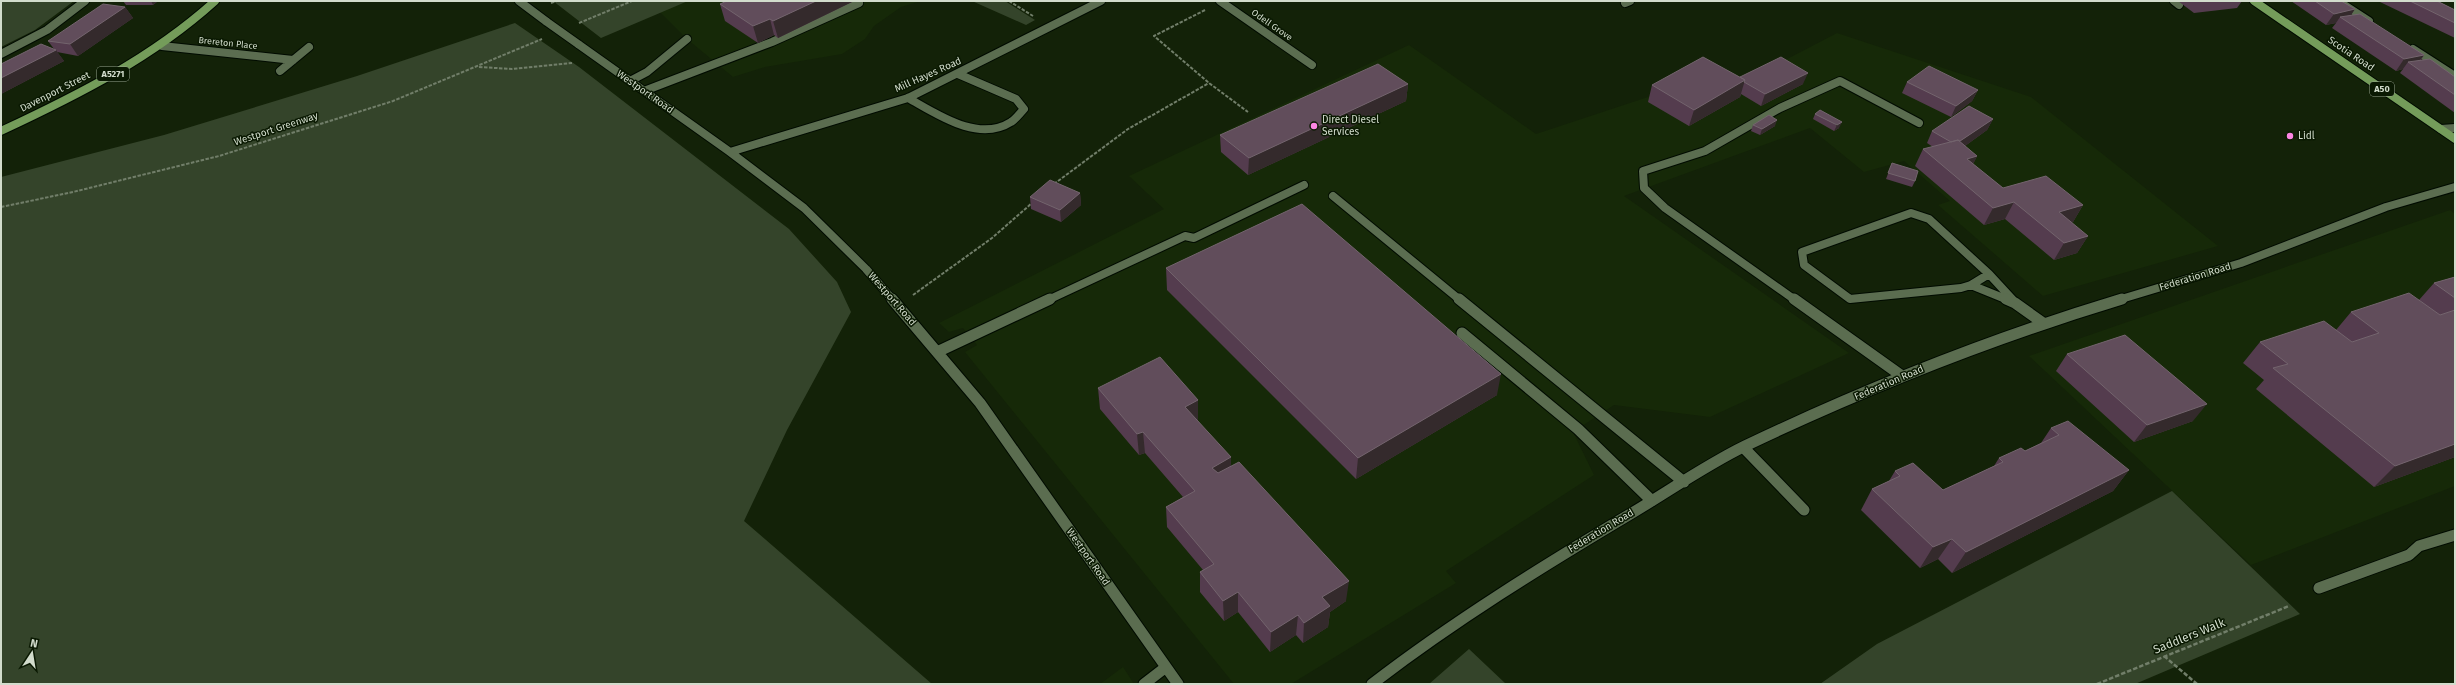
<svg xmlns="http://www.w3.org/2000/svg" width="2456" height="685" font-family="'Fira Sans',sans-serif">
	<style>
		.built { fill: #162908 }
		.green { fill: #34442a }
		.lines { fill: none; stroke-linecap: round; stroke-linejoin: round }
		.minor-far1-casing { stroke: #010b00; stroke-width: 10 }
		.minor-casing { stroke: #010b00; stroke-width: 13 }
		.major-casing { stroke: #010b00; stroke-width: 10 }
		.path-far1 { stroke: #717e69; stroke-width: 2; stroke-dasharray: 3.5 1.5; stroke-linecap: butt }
		.path { stroke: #717e69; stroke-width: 2.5; stroke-dasharray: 4.5 2; stroke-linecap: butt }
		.minor-far1 { stroke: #5b6d50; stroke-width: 8 }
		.minor { stroke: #5b6d50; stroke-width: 11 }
		.major { stroke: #749c5a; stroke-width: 8 }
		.minor-bridge-casing { stroke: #010b00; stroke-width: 10; stroke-linecap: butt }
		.minor-bridge { stroke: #5b6d50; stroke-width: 8 }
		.wall { fill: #543c4e }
		.shaded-wall { fill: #342a2c }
		.building { fill: #614d5b; stroke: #73646d }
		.poi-dot { fill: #fc86e3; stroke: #0a1902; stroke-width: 1.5 }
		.labels { text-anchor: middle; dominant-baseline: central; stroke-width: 3; stroke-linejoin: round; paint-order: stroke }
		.far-street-label { font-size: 9px; fill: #d2dccc; stroke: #0a1902 }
		.shield { fill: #0a1902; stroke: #96a28f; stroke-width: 1 }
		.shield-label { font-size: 9px; font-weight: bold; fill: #d2dccc }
		.street-label { font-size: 10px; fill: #d2dccc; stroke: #0a1902 }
		.poi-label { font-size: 10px; fill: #d2dccc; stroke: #0a1902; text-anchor: start }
		.near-street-label { font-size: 12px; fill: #d2dccc; stroke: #0a1902 }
	</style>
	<rect width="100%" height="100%" fill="#132208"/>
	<path class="built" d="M688,1h233l-20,6 -27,19 -9,13 -23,15 -77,13 -32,10 -46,-38 -28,-28z
		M1837,33l194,64 187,149 -175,50 -105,-91 12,-4 -46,-40 -40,11 -54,-44 -186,68 225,157 -139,64 -96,-12 -41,27 21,43 -148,96 10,12 -165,101h-57l-269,-332 12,-7 -8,-10 -6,-7 -14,4 -10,-9 225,-114 -35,-33 280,-131 127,89 112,-37 54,-29 20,-1 25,13z
		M2450,210l5,4v272l-204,79 -222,-209z
		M1123,667l11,17h-34z"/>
	<path class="green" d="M1,1h73l-39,29 -34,17z
		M553,1h135l-87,37z
		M972,1h33l30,19 -9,5z
		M515,23l64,44 210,162 48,53 14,30 -64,118 -43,91 188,163h-931v-507l163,-42 193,-59z
		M2172,491l128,123 -165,70h-315l57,-40z
		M1469,649l37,35h-77z"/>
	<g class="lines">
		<g class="minor-far1-casing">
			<path id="minor-far1" d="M519,1l28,21
				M1220,1l92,64
				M2174,1l5,4
				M2338,1l31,20
				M1625,3l5,-2
				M578,44l152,108 74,56 62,61 27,31
				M162,46l131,14
				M2413,49l42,27
				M1,54l46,-24 38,-29
				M280,71l29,-24
				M630,81l17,-9 40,-33
				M644,91l128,-49 87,-39
				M908,98c29,16 70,45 103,24 5,-3 9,-9 13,-13l-8,-10 -58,-25
				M2441,129l14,-1
				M730,152l178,-54 193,-97
				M1333,196l127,104
				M1911,213l18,6 60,55 -18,11 -10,3 -111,11 -46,-34 -2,-13z
				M1989,274l24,26
				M1971,285l37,15
				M1048,300l137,-64 9,2 110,-53
				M1795,300l-130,-92 -21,-20 -1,-17 62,-20 75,-43 60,-27 79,42
				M2118,300l123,-37 145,-56 69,-20"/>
		</g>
		<g class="minor-casing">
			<path id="minor" d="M892,299l88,104 198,281
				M1459,299l225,183
				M1794,299l108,77
				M2006,299l9,4 28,20
				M1462,333l116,96 74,72
				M937,352l113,-53
				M1743,447l61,63
				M2319,588l90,-33 10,-9 36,-11
				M1144,684l22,-17
				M1372,684c82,-63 171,-118 260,-171 37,-22 74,-48 113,-67 122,-58 248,-108 377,-147"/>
		</g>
		<g class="major-casing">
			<path id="major" d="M2254,1l201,138
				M1,131c77,-36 151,-73 214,-130"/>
		</g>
		<path class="path-far1" d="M1009,1l24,15
			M551,3l6,-2
			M1205,10l-51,26 55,47 39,29
			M579,23l53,-22
			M479,67l33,2 60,-6
			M1054,184l74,-55 81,-46
			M1,207l72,-15 146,-36 174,-55 149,-62
			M913,295l79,-57 40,-35"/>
		<path class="path" d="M2164,656l33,28
			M2097,684l192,-78"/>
		<use href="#minor-far1" class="minor-far1"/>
		<use href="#minor" class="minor"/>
		<use href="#major" class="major"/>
		<g class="minor-bridge-casing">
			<path id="minor-bridge" d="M547,22l31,22"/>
		</g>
		<use href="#minor-bridge" class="minor-bridge"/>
	</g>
	<path class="wall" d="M123,1h35l-5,4h-27z
		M854,1l-76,37 -4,-3 -16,8 -33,-22 -5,-17z
		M2178,1h64l-5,7 -43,5z
		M2291,1h50l14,8 -4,6 73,40 -3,5 34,17v36l-55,-40 3,-4 -7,2 -64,-43 4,-5 -10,2z
		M2381,1h56l18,9v28l-75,-36z
		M125,7l8,11 -55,38 -21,-4 7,9 -63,33v-30l53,-15 -6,-8z
		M1740,77l63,7 -42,22 -20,-12 -1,3 -51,29 -41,-24 4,-17z
		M1907,82l71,8 -6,11 -21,16 -49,-24z
		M1408,84l-2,17 -158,74 -27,-23 -1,-17z
		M1820,110l19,18 -5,3 -21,-12 2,-5z
		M1993,119l-6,11 -22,16 12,10 -4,8 30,24 80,17 -10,17 -2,1 17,13 -11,17 -23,7 -49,-41 -21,6 -69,-59 8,-17 10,-2 -6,-4 5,-12z
		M1753,125l22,1 -15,9 -9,-4z
		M1892,163l23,18 -3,6 -26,-8z
		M1080,193l1,12 -20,17 -30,-13 -1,-12z
		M1166,268l331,127 -141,84 -189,-189z
		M2455,277v180l-81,30 -118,-98 8,-9 -21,-17 17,-21 76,-12 15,-18 68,-12 15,-17z
		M2067,354l126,67 -59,21 -78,-71z
		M1098,388l100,12v21l33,45 115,135 -16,11 -2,15 -25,16 -7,-8 -26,17 -32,-40 -14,9 -24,-29v-20l3,-2 -36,-43 -1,-20 17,-10 -38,-44 -6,2 -39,-46z
		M2051,428l78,42 -16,21 -161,82 -14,-14 -18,9 -59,-58 11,-21 17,-8 6,-10 48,19 51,-24 5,-8 26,-7 16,-8z"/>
	<path class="shaded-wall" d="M151,1h7l-5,4z
		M816,1h38l-76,37 -5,-17z
		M125,7l8,11 -55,38 -8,-12z
		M2355,9l-8,12 -7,-4 -4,6 -10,2 8,-11z
		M770,19l4,16 -16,8 -5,-17z
		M56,50l8,11 -63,33v-16z
		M2424,55l-9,12 -7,-5 -5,7 -7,2 8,-12z
		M1808,73l-5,11 -42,22 4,-12z
		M1745,80l-5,17 -51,29 5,-16z
		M1408,84l-2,17 -158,74 1,-17z
		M1978,90l-6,11 -21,16 5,-11z
		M1993,119l-6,11 -36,26 5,-12z
		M1777,120l-2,6 -15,9 2,-6z
		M1842,122l-3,6 -5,3 3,-6z
		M1977,156l-8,16 -2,-13z
		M1080,193l1,12 -20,17 -1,-12z
		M2014,202l-9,17 -21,6 9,-17z
		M2083,205l-10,17 -24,7 10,-17z
		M2088,236l-11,17 -23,7 10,-17z
		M1501,374l-4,21 -141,84 2,-21z
		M1198,400v21l-12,7 -1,-21z
		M2207,404l-14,17 -59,21 13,-17z
		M1143,432l2,21 -6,2 -2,-21z
		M2455,444v13l-81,30 21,-21z
		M1231,457v21l-18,10 -1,-20z
		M2129,470l-16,21 -161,82 14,-21z
		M1952,539l-14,20 -18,9 13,-21z
		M1349,581l-3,20 -16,11 -2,15 -25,16 1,-20 18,-26z
		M1238,592v20l-14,9 -1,-20z
		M1298,615l-2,20 -26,17 1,-20z"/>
	<path class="building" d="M727,1h89l-43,20 -3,-2 -17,7 -33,-22z
		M2315,1h26l14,8 -21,5z
		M2410,1h27l18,9v13z
		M103,4l22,3 -55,37 -22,-3z
		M2360,14l64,41 -20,4 -64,-42z
		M41,44l15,6 -55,28v-14z
		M1703,57l42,23 -51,30 -42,-25z
		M1781,57l27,16 -43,21 -21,-12 1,-2 -5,-3z
		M2430,59l25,18v18l-47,-33z
		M1378,64l30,20 -159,74 -29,-23z
		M1929,66l49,24 -22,16 -49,-24z
		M1969,106l24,13 -33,22 -2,-1 -7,2 -19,-11z
		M1820,110l22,12 -5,3 -22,-11z
		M1769,115l8,5 -15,9 -9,-4z
		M1958,140l19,16 -10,3 36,29 43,-12 37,29 -24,7 29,24 -24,7 -50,-41 -21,6 -70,-59z
		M1892,163l26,8 -3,10 -27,-8z
		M1050,180l30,13 -20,17 -30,-13z
		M1302,204l199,170 -143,84 -192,-190z
		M2455,277v21l-21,-15z
		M2409,293l31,22 15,-5v134l-60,22 -122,-98 15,-4 -28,-22 64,-21 28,21 27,-9 -28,-21z
		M2125,335l82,69 -60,21 -80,-71z
		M1160,357l38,43 -13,7 46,50 -19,11 6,5 21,-11 110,119 -27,16 8,9 -26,17 -6,-8 -27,17 -33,-40 -15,9 -23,-29 14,-8 -48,-57 29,-16 -52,-59 -6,2 -39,-46z
		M2068,421l61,49 -163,82 -14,-13 -19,8 -61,-58 28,-13 -5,-5 18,-8 30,27 60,-28 -4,-4 22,-10 4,3 34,-16 -8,-7z"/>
	<g class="poi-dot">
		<circle cx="1314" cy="126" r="4"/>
		<circle cx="2290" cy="136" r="4"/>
	</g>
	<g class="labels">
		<g class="far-street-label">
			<text transform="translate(1272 25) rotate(35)">Odell Grove</text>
			<text transform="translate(228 43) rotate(6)">Brereton Place</text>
		</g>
		<g class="shield">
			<rect x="97" y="67" width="32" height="14" rx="3"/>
			<rect x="2370" y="82" width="24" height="14" rx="3"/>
		</g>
		<g class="shield-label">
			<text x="113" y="74">A5271</text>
			<text x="2382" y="89">A50</text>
		</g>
		<g class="street-label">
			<text transform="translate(2351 54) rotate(34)">Scotia Road</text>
			<text transform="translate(928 75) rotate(-24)">Mill Hayes Road</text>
			<text transform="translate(55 92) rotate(-27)">Davenport Street</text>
			<text transform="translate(645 92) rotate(35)">Westport Road</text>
			<text transform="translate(276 129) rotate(-18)">Westport Greenway</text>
			<text transform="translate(2195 277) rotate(-17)">Federation Road</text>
			<text transform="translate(892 299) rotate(49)">Westport Road</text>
			<text transform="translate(1889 383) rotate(-23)">Federation Road</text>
			<text transform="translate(1601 531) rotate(-31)">Federation Road</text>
			<text transform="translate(1088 557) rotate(55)">Westport Road</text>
		</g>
		<g class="poi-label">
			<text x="1322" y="120">Direct Diesel<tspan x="1322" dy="12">Services</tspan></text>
			<text x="2298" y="136">Lidl</text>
		</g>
		<g class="near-street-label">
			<text transform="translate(2189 636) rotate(-22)">Saddlers Walk</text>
		</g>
	</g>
	<rect width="2456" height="685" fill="none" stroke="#d2dccc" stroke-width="4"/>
	<g transform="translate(32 653) rotate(12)" stroke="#0a1902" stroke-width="3" paint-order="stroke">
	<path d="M0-3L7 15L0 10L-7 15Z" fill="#d2dccc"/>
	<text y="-6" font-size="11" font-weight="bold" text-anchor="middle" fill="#d2dccc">N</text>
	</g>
</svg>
